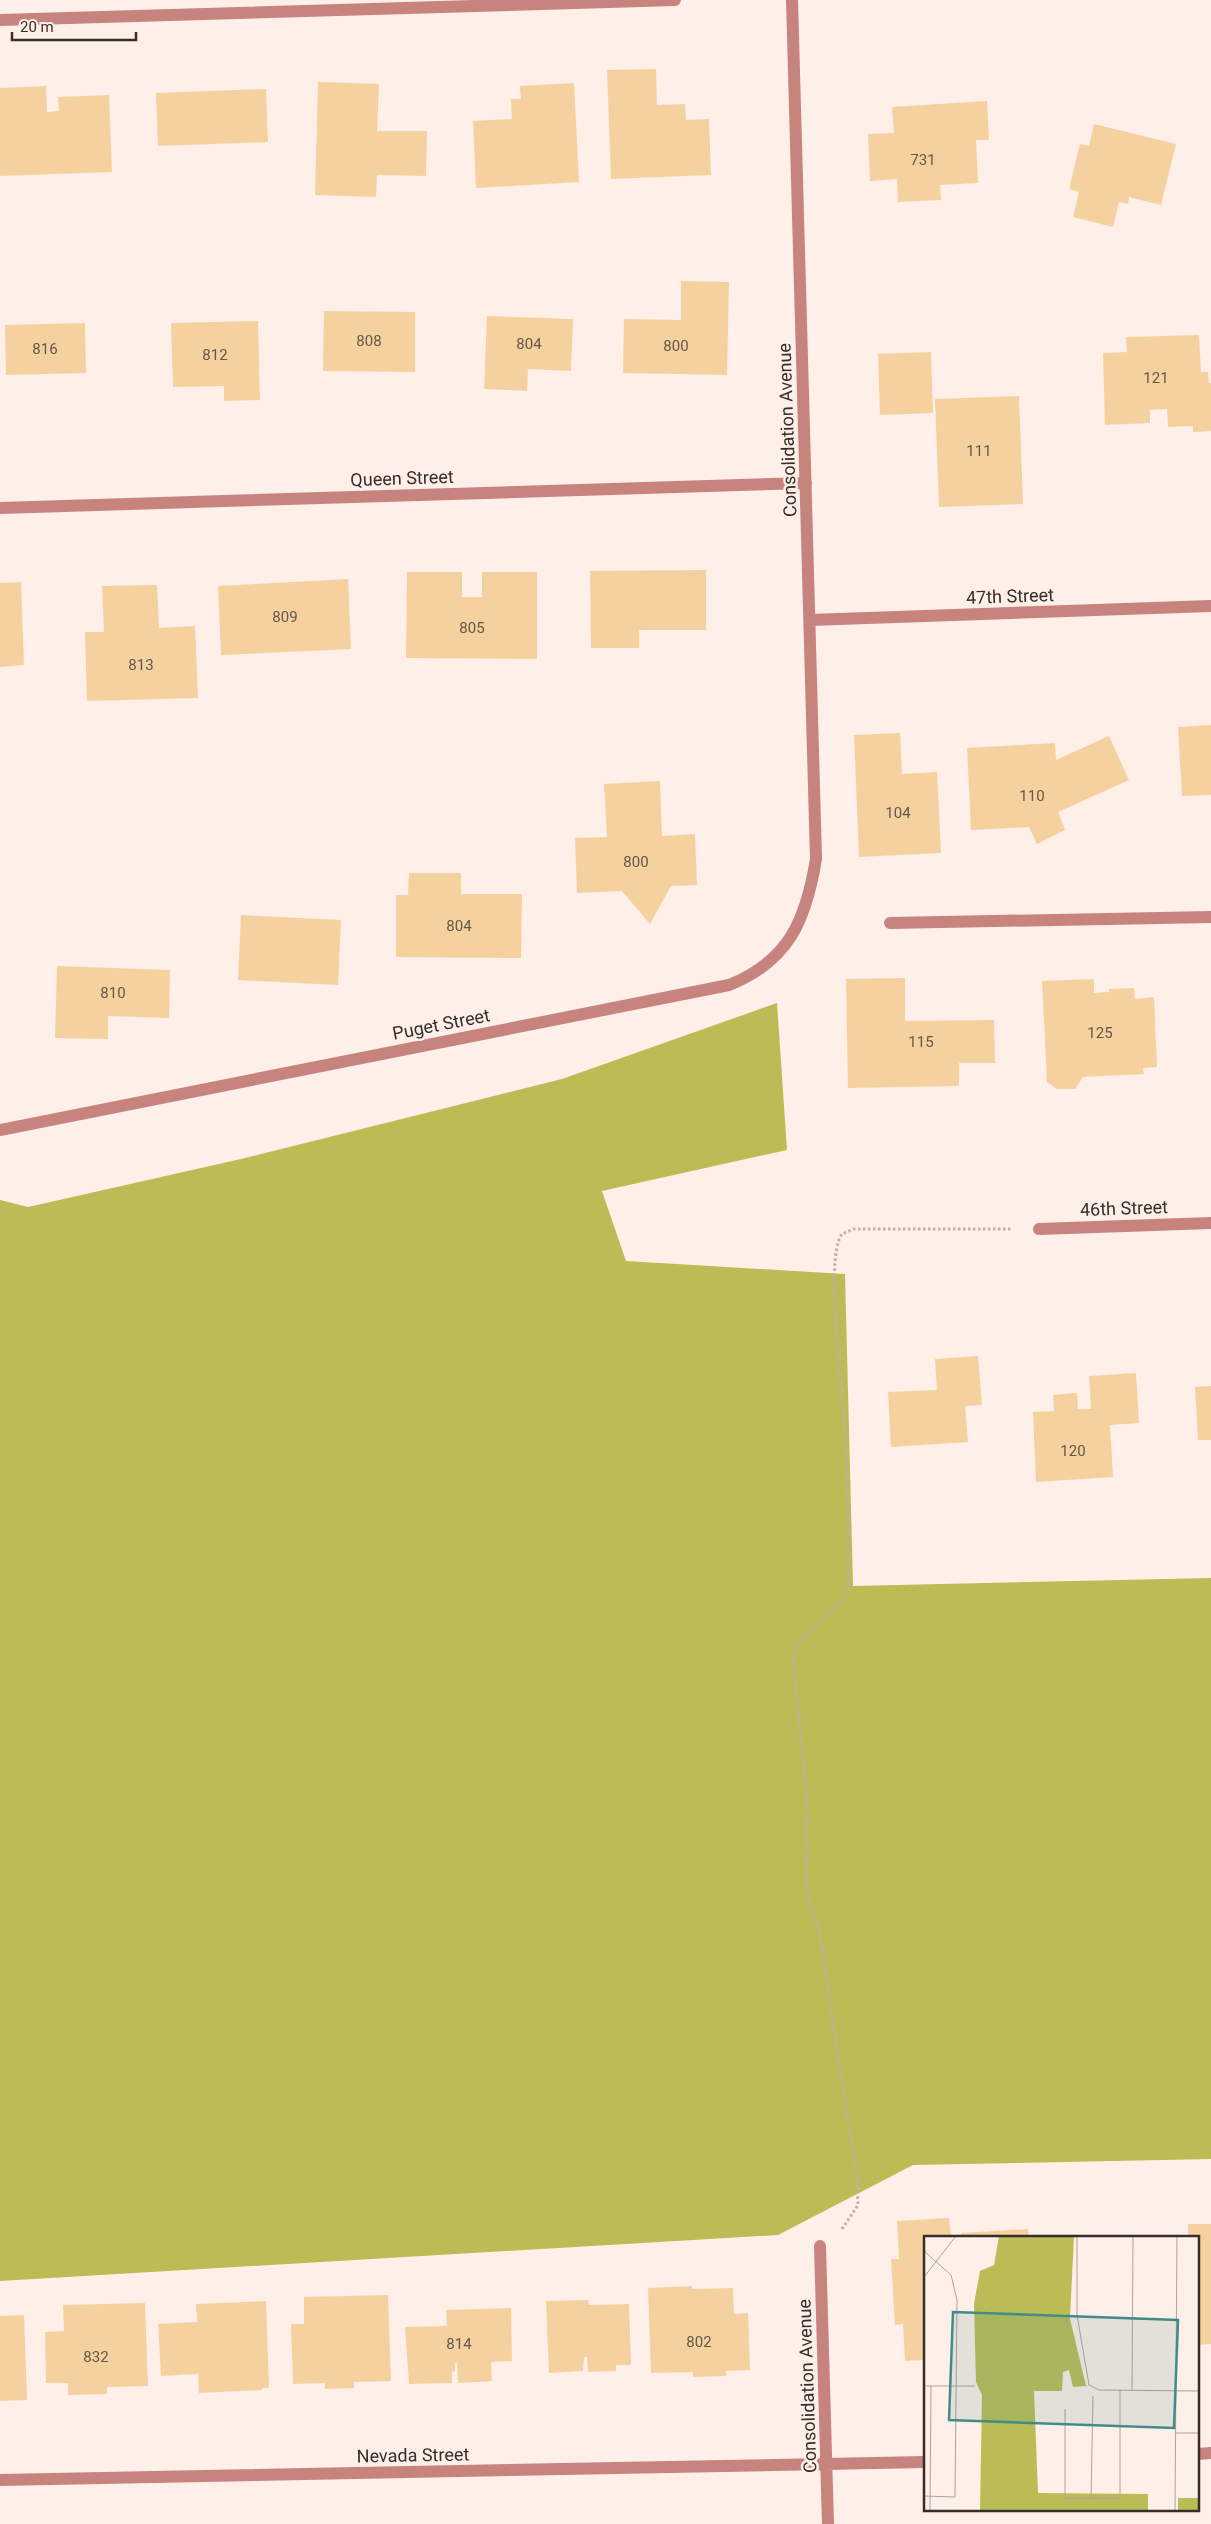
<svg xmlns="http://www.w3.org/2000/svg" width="1211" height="2524" font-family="Roboto,sans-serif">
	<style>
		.forest { fill: #babd55 }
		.building { fill: #f6d1a0 }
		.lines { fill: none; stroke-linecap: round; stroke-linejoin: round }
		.path { stroke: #bdb0aa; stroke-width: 3; stroke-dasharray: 2.5 2.5; stroke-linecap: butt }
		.minor { stroke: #c7847e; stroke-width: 12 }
		.labels { text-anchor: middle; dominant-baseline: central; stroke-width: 5; stroke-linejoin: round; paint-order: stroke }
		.number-label { font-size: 15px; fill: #655748 }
		.street-label { font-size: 18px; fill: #352e2a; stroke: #feefe8 }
		.inset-road { fill: none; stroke: #aea29c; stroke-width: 1 }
		.view { fill: #438b89; fill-opacity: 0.15; stroke: #438b89; stroke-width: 2.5 }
		.inset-edge { fill: none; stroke: #352e2a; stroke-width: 2.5 }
	</style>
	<rect width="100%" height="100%" fill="#feefe8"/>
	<path class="forest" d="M777,1003l10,147 -185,41 24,70 219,13 8,312 358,-8v581l-298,6 -135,70 -778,46v-1081l28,7 213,-48 321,-80z"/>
	<path class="building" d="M656,69l1,36 28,-1 1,16 23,-1 2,56 -100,4 -4,-109z
		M318,82l61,2 -2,47h50l-1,45 -49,-1 -1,22 -61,-2z
		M574,83l5,99 -103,6 -3,-67 39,-2 -1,-20h10l-1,-13z
		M46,86l1,26 12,-1 -1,-14 51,-2 3,77 -112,4v-88z
		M266,89l2,53 -110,4 -2,-53z
		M987,101l2,39h-13l2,43 -38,2 1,15 -43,2 -1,-23 -27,2 -2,-47 26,-1 -2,-26z
		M1094,124l82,20 -15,61 -32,-8 -1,7 -9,-2 -6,25 -40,-10 6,-25 -10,-3 11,-45 9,2z
		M681,281l48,1 -2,93 -104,-2 1,-54 57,1z
		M324,311l91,1v60l-92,-1z
		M487,316l86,3 -2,52 -43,-2 -1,22 -43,-2z
		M258,321l2,79 -36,1v-15l-51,1 -2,-64z
		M85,323l1,50 -80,2 -1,-50z
		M1199,335l2,37h7l1,11h2v48l-18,1v-6l-25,1 -1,-18 -17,1v13l-45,2 -2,-72 24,-1 -1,-15z
		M931,352l2,61 -53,2 -2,-61z
		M1019,396l4,108 -84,3 -4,-108z
		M706,570v60h-67v18h-48l-1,-77z
		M407,572h55v25h20v-25h55v87l-131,-1z
		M348,579l3,70 -130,6 -3,-69z
		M21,582l3,83 -24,2v-84z
		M157,585l2,43 36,-2 3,72 -111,3 -2,-69h19l-2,-46z
		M1211,725v70l-29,1 -4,-69z
		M900,733l2,41 35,-2 4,81 -82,4 -5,-122z
		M1109,736l20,44 -71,32 7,18 -28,14 -8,-17 -58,3 -4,-82 88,-5 1,17z
		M660,781l2,55 33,-2 2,51 -26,1 -21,38 -28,-33 -45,2 -2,-55 32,-1 -3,-53z
		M409,873h52v21h61l-1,64 -125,-1v-62h12z
		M241,915l100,5 -3,65 -100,-5z
		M57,966l113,4 -1,48 -61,-2v23l-53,-1z
		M905,978v43l89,-1 1,43h-36v23l-111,2 -2,-109z
		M1094,979v14l15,-1v-3l25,-1 1,11 19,-2 3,70 -14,1 1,6 -61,3 -8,12h-18l-10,-7 -5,-101z
		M978,1356l4,49 -17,1 3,36 -77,5 -3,-55 49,-2 -2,-31z
		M1136,1373l3,50 -29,2 3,52 -77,5 -3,-70 21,-1 -1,-16 24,-2 1,16h13l-2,-33z
		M1211,1386v54h-13l-3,-53z
		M949,2218l2,20h-26v122l-20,1 -2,-37 -8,1 -4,-66h8l-2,-38z
		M1188,2224h23v120l-14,1v-107h-9z
		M1028,2229l1,9h-68v-5z
		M692,2286v3l41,-1 1,26 14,-1 2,57 -24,1v5l-33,1v-5l-42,1 -3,-85z
		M388,2295l3,86 -37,1v6l-29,1v-6l-32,1 -2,-60h13v-27z
		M588,2300l1,5 40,-1 2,61h-15v6l-28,1 -1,-15h-3l-1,14 -34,2 -3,-72z
		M266,2301l3,87h-7v2l-63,3 -1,-19 -37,2 -3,-52 39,-2 -1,-18z
		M145,2303l3,83 -41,1v7l-39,1v-12h-22l-1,-51 19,-1 -1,-26z
		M511,2308l1,53 -21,1 1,19 -34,2 -1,-20h-2v8l-3,1v11l-43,1 -4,-57 42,-1 -1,-16z
		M24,2315l3,85 -27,1v-85z"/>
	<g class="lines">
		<path class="path" d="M842,2229l16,-24 -1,-27 -38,-247 -10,-29 -2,-17v-85l-14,-142 3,-12 6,-8 38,-36 9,-15c-1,-47 -1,-95 -3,-141 -1,-40 -23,-186 -4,-212l12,-5h158"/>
		<path class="minor" d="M0,20l675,-20
			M0,508l806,-25
			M810,620l401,-14
			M890,923l321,-6
			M0,1130l729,-145c60,-24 77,-65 87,-126l-24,-859
			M1039,1229l172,-6
			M820,2246l8,278
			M1197,2454l14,-1
			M0,2480l925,-18"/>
	</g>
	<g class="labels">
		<g class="number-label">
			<text x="923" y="160">731</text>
			<text x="369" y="341">808</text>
			<text x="529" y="344">804</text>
			<text x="676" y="346">800</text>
			<text x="45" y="349">816</text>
			<text x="215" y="355">812</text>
			<text x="1156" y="378">121</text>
			<text x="979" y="451">111</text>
			<text x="285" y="617">809</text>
			<text x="472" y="628">805</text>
			<text x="141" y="665">813</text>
			<text x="1032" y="796">110</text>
			<text x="898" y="813">104</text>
			<text x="636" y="862">800</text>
			<text x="459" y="926">804</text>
			<text x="113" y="993">810</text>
			<text x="1100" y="1033">125</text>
			<text x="921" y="1042">115</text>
			<text x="1073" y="1451">120</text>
			<text x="699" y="2342">802</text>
			<text x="459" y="2344">814</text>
			<text x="96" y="2357">832</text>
		</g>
		<g class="street-label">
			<text transform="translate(787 430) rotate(-92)">Consolidation Avenue</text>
			<text transform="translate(402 478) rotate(-2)">Queen Street</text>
			<text transform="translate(1010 596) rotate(-2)">47th Street</text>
			<text transform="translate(441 1024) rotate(-11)">Puget Street</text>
			<text transform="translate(1124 1208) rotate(-2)">46th Street</text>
			<text transform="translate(807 2386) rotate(-92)">Consolidation Avenue</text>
			<text transform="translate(413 2455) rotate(-1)">Nevada Street</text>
		</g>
	</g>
	<g transform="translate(924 2236)">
		<rect width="275" height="275" fill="#feefe8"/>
		<path d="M75,0h75l-4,83 16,67 -13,1 -4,-17 -6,2 -1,19h-28l4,102 110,1v17h-168l2,-116 -6,-13 -2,-78 6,-33 14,-6zM254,262h21v13h-21z" fill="#babd55"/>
		<path class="inset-road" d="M153,0v79l12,70 10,5 100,1M0,15l27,24 6,25 -2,197 -31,-1M0,41l32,-41M0,150h51M208,154l1,-154M141,173v89h55v-108M251,197h23M167,262l2,-102M6,275l1,-125M251,275l2,-275"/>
		<path class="view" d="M29,76l225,8 -4,108 -225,-8z"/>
		<rect width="275" height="275" class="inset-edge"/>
	</g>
	<path d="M12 32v8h124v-8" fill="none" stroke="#352e2a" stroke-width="2.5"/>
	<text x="20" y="32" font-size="15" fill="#352e2a" stroke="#feefe8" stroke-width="4" paint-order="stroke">20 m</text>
</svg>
